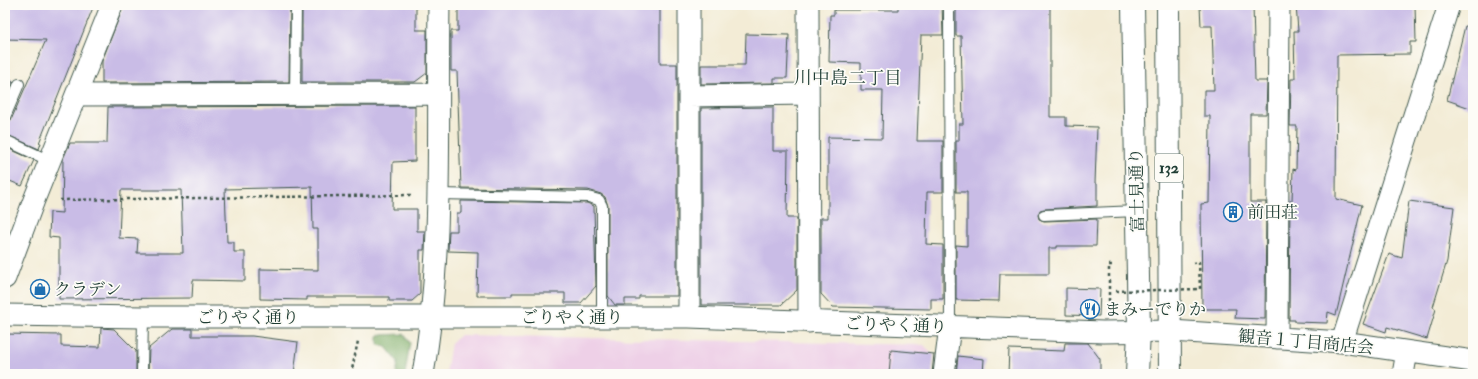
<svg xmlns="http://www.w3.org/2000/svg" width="1478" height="379" font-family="'IM FELL Double Pica','Noto Serif JP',serif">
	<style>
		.built { fill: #eed0e7 }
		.forest { fill: #7caa63; stroke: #4e744c }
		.building { fill: #c9bce6; fill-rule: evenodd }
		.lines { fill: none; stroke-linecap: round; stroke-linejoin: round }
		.service-casing { stroke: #3f574c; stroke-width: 12 }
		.minor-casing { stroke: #3f574c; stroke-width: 23 }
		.trunk-casing { stroke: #3f574c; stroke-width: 24 }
		.path { stroke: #3f574c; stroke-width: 2.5; stroke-dasharray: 3 3; stroke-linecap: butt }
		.service { stroke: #fff; stroke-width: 10 }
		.minor { stroke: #fff; stroke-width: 21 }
		.trunk { stroke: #fff; stroke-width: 22 }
		.path-bridge { stroke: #3f574c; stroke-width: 2.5; stroke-dasharray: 3 3; stroke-linecap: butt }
		.labels { text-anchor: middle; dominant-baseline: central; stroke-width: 3.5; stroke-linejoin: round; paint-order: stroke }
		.shield { fill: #fdfcf7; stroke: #62766e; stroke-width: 1 }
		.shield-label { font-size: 16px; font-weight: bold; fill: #1f3d34 }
		.street-label { font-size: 17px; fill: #1f3d34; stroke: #fdfcf7 }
		.poi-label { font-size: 17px; fill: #1f3d34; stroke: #fdfcf7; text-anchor: start }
		.neighbourhood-label { font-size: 18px; fill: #1f3d34; stroke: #fdfcf7 }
	</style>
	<rect width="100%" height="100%" fill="#fdfcf7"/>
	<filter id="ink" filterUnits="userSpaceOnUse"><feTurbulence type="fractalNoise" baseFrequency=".025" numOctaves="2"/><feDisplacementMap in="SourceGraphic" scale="8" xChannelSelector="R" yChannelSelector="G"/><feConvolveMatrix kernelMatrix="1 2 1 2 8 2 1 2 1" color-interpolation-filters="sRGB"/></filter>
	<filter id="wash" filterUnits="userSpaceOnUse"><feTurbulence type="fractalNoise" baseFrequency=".012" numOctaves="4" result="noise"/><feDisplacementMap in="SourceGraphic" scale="16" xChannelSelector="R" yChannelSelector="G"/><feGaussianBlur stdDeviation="0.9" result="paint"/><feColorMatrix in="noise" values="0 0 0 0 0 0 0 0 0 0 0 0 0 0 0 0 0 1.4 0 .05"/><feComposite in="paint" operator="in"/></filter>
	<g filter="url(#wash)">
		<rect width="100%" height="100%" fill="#f3ecd6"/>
		<path class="built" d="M460,335l464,10 7,8 -2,21h-483l5,-31z"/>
		<path class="forest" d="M404,334l6,9 -5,31h-9l2,-12 -12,-15 -8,-2v-10z"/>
		<g id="blocks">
			<path class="building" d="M5,5h89l-55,138h2l-2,6 -34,-15v-11l6,-3 35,-80 -41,-1z
				M124,5h166l-1,77 -187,1v-22z
				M302,5h114v25h11v43l-12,9h-113z
				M458,5h202v59h17v232h-38v3h-14v6h-10l-7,-9v-90l-3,-9 -4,-3 -13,-4 -127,-2 -4,-117h-6v-40h7z
				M898,5h44l1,30h-22l-4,106h26v51h-16l-1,52 17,1v54h-12v10l-98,-2 -12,-13v-76h7v-81l54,1 1,-48h-22v-27l-32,-1 1,-47h4v-5h64z
				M956,5h94v112h16v9l31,1 -2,56 2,1v22l-53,3 -4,1 -2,5 1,4 5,2 53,-2 -1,27h-39v2h-8v26h-49l-1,27 -43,-1v-55l11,1v-54h-11v-51h3v-17h4l-2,-88h-5z
				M1253,5l2,76h12l-1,33h-16v88h16l-1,117 -30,-1 1,-9h-34l-1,-105 8,-1 1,-87h-6v-26h10l-2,-64h-11l-1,-20z
				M1296,5h119l1,37h-6v12l-73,1 -1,144 26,6 -26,110 -8,-3 -1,11 -32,-1v-2h-6l1,-119h2l1,-32 3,1 1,-44h-7l1,-47h4l-1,-48h4z
				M1465,26l8,1v82l-26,-9z
				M746,34l43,1 -2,43h-13v5l-73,1v-19h44z
				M5,78l8,3 -8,19z
				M415,106v55l-22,1 -1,47h25v22h8l-1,19h-4v44l-8,7h-23v-4h-82v3l-47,-1v-30l58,1v-41h-5l-1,-42 -87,2 2,53h7v10h11v29l-52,-1 -1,18 -133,1v-61l-10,-1 1,-25 12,1 1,-54 7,-16h37l1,-36zM121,190h60l2,63h-46l1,-14 -19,-1z
				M773,107v44h15l-1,67h10v72l-16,15h-80v-197z
				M5,147l29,13 -12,26 -17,-7z
				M461,201l126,2 7,3 2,80 -15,17h-16v-10h-53v3h-35l1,-44 -30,-1 1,-20h8v-18h4z
				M1409,201l45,6 -7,54 -14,46 3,2 -9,30 -40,-12 -1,5 -23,-8 26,-70 13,4z
				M1066,288l34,1 -1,27 -33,-1z
				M101,328l13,1 22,22v23h-131v-40l56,1v11l39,1z
				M172,329h20v7h60l46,6 -4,32h-146l1,-26z
				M1065,343h23l12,16v15h-92l1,-25 55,2z
				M891,350l43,4 -2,20h-43z
				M958,356l26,3 -1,15h-27z"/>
		</g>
	</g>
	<g filter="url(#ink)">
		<use href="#blocks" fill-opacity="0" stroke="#3f574c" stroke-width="1"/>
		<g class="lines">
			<g class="service-casing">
				<path id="service" d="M949,5l1,321
					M295,94l1,-89
					M5,117l14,-33
					M5,140l45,21
					M438,194l150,3 11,3 3,6v112
					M1044,215l93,-4
					M142,374l1,-57"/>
			</g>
			<g class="minor-casing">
				<path id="minor" d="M808,5l1,317
					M76,95l361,-1
					M689,96l119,-2
					M5,278l29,-78 78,-195
					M5,315l138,2h546l414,15 68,-1 171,11 131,19
					M689,317v-312
					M1277,338l2,-333
					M1342,342l107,-337
					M423,374c21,-122 14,-246 16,-369
					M944,374l6,-48
					M1403,374l4,-22"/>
			</g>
			<g class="trunk-casing">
				<path id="trunk" d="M1133,5l6,326 -2,43
					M1168,5l2,369"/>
			</g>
			<path class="path" d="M60,200l353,-5
				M1193,263l6,-1 1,27
				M1109,301v-36h5
				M351,374l7,-33"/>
			<use href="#service" class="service"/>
			<use href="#minor" class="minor"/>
			<use href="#trunk" class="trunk"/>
			<path class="path-bridge" d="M1116,291l84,-2"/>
		</g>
	</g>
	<defs>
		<g id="building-ring" transform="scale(1)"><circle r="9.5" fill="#fdfcf7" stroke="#1f6fb2" stroke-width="1.5"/><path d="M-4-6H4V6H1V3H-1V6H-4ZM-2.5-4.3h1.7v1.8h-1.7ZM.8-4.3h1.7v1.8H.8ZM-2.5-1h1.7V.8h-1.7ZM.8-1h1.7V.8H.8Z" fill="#1f6fb2"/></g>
		<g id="shop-ring" transform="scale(1)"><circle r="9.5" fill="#fdfcf7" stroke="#1f6fb2" stroke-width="1.5"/><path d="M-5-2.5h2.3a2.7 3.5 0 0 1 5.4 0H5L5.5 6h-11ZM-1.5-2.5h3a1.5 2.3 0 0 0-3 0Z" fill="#1f6fb2"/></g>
		<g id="restaurant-ring" transform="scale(1)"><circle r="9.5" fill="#fdfcf7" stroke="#1f6fb2" stroke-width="1.5"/><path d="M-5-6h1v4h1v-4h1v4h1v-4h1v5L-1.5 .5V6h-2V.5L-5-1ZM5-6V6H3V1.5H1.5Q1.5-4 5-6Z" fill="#1f6fb2"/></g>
	</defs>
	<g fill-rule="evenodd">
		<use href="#building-ring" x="1233" y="212"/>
		<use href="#shop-ring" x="40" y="289"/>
		<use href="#restaurant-ring" x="1090" y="309"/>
	</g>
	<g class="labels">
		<rect class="shield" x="1155" y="154" width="28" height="28" rx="3"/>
		<g class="shield-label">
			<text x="1169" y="168">132</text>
		</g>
		<g class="street-label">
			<text transform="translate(1137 190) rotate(-91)">富士見通り</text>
			<text x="248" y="317">ごりやく通り</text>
			<text x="572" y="317">ごりやく通り</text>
			<text transform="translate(896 325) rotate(2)">ごりやく通り</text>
			<text transform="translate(1306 342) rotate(5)">観音１丁目商店会</text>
		</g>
		<g class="poi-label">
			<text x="1247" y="212">前田荘</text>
			<text x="54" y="289">クラデン</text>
			<text x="1104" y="309">まみーでりか</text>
		</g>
		<g class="neighbourhood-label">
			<text x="848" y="78">川中島二丁目</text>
		</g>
	</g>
	<rect width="1478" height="379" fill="none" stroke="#fdfcf7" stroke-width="20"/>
</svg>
